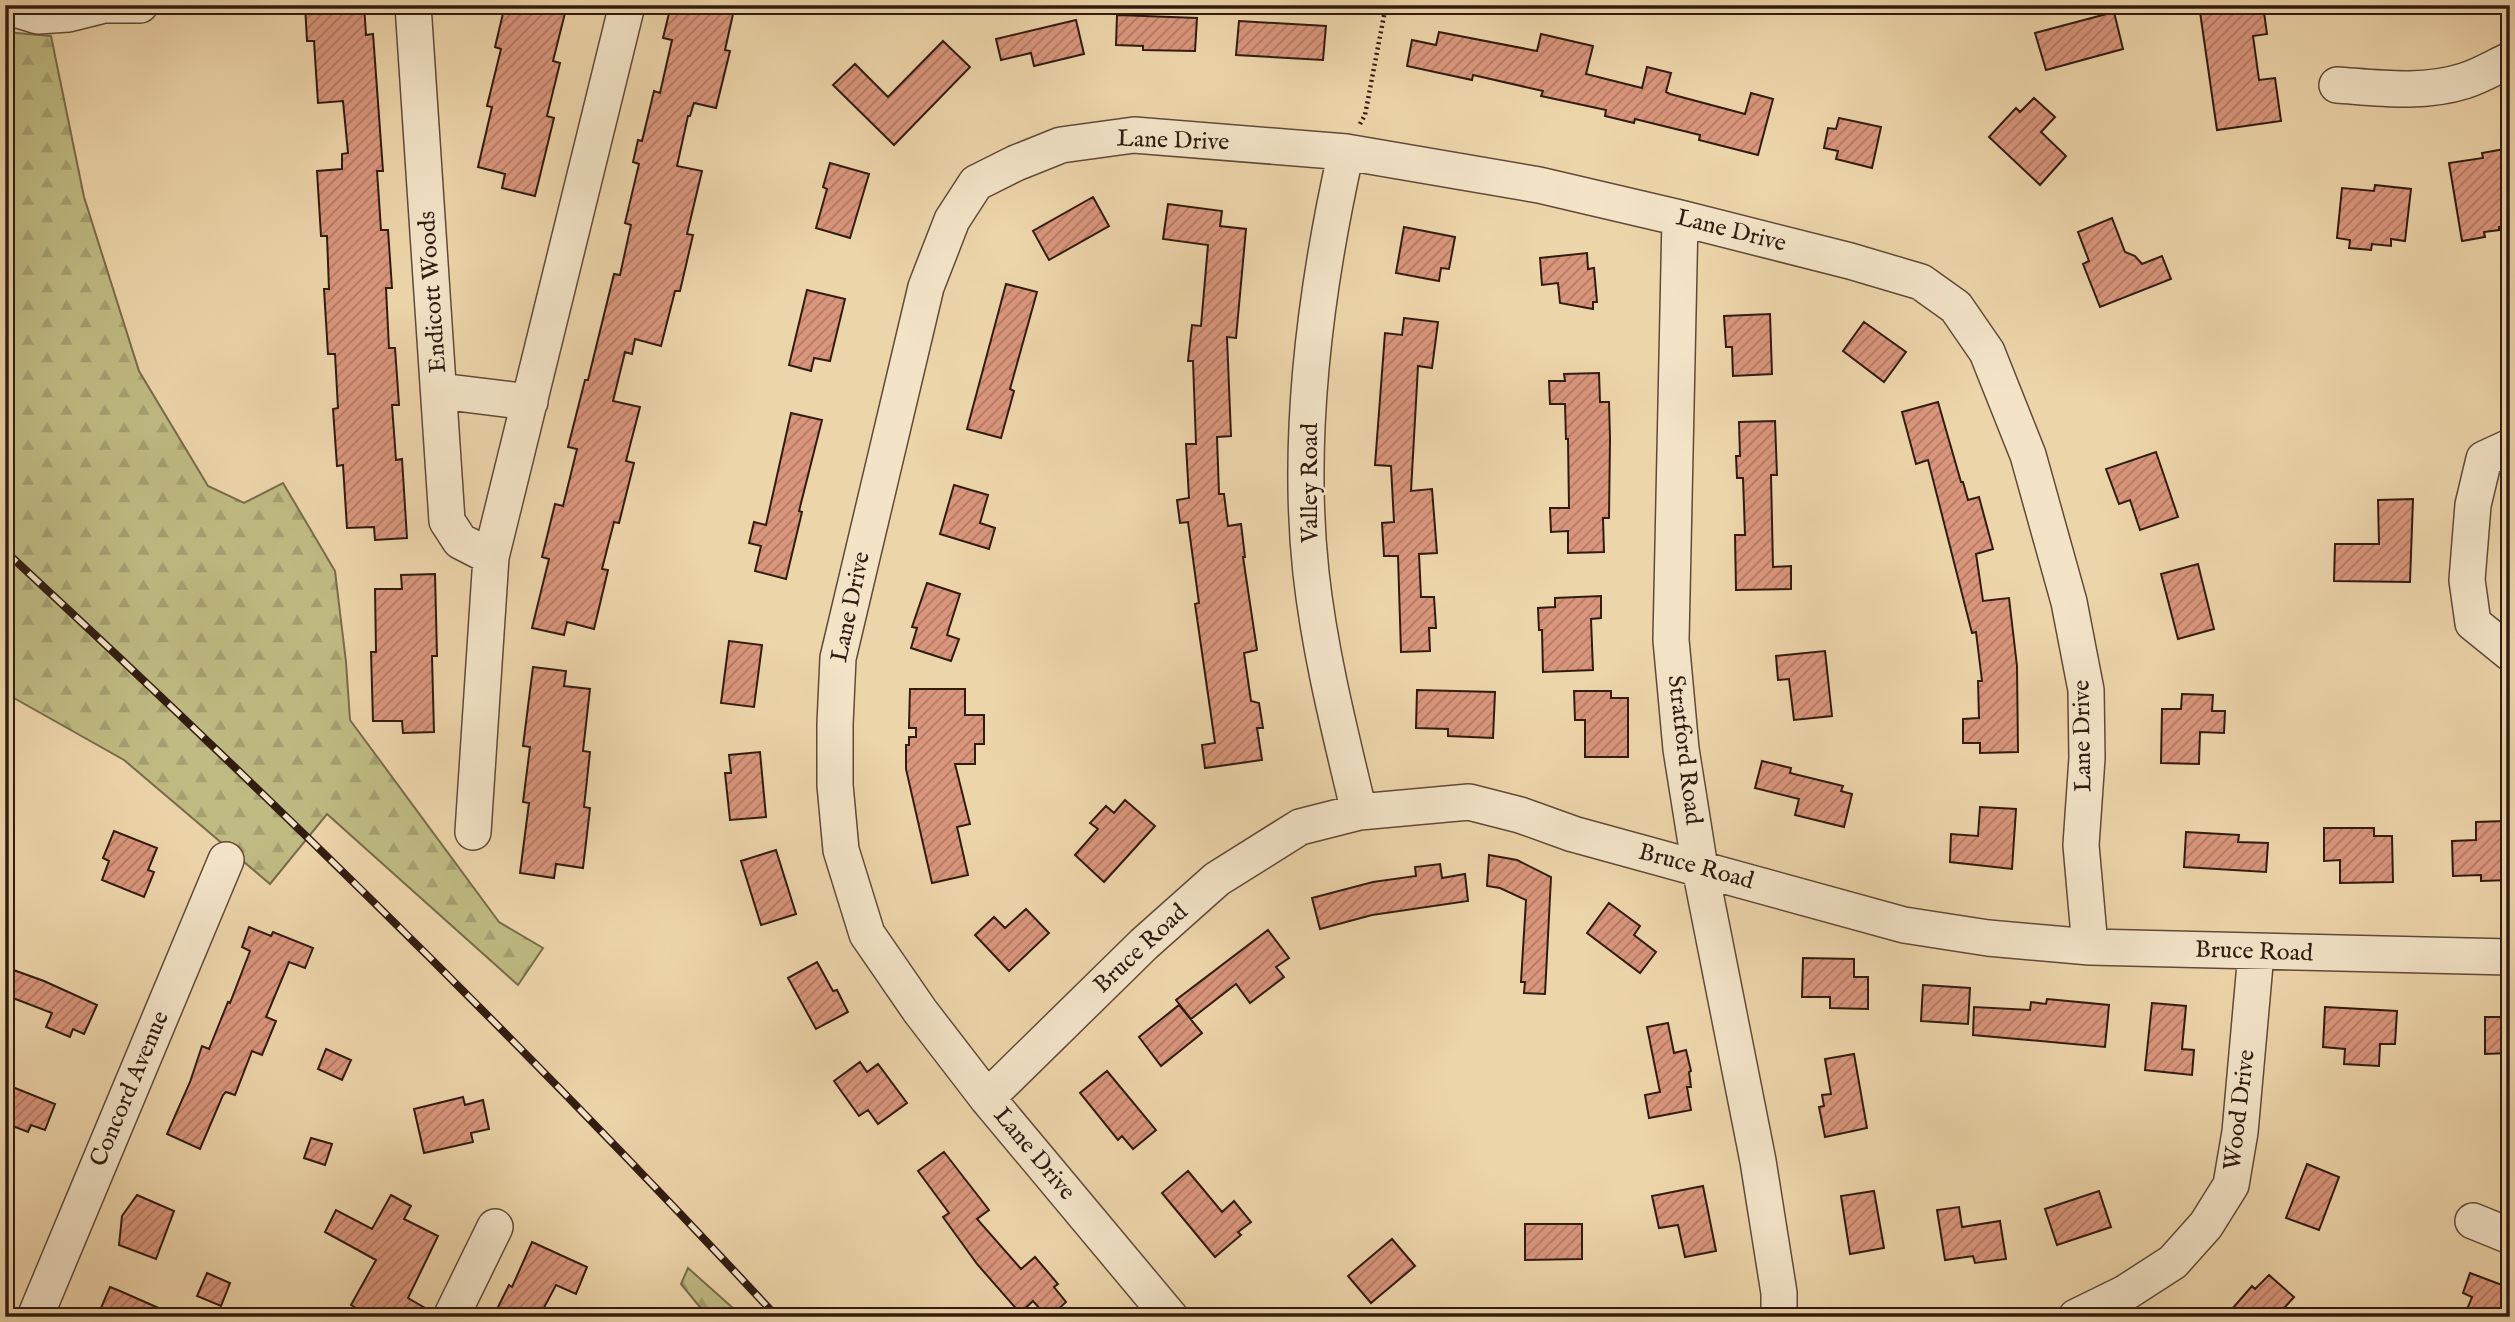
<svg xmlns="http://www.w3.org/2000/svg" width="2515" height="1322" font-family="'IM FELL English',serif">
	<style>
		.forest { fill: url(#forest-firs); stroke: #786c4a; stroke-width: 2 }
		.building { fill: url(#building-hatch); stroke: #311c11; stroke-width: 2 }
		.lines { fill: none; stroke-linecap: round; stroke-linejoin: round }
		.minor-casing { stroke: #604a37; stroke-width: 38 }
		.path { stroke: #311c11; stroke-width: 4.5; stroke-dasharray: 2 3.5; stroke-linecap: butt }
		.minor { stroke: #f3e4c8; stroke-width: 35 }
		.rail-casing { stroke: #311c11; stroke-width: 8 }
		.rail { stroke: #f3e4c8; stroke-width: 5; stroke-dasharray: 16; stroke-linecap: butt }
		.labels { text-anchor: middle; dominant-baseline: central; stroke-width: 5; stroke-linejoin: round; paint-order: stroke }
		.street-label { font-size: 24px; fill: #311c11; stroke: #f3e4c8 }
	</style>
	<defs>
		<pattern id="forest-firs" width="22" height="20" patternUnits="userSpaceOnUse" patternTransform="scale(1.75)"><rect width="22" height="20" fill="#c0bb83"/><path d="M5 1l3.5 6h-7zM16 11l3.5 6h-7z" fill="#a5a070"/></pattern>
		<pattern id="building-hatch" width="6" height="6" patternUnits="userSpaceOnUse" patternTransform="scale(1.75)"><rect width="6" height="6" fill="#da967c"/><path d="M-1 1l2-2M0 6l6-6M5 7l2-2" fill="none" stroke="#b17a64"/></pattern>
	</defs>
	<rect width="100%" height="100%" fill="#edd5aa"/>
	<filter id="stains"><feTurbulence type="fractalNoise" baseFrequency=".00286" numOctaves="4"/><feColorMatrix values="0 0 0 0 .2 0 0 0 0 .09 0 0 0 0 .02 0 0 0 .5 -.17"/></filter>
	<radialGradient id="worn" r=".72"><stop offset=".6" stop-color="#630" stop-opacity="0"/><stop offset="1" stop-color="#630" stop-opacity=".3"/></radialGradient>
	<path class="forest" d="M5,32l46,4 33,161 55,174 69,115 36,17 39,-20 52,88 11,91 4,58 149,202 44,26 -25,37 -191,-171 -57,70 -146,-124 -119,-67z
		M688,1268l55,49h-35l-27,-33z"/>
	<path class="building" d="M305,5h59l2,30 7,-1 10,137h-6l4,59h7l4,58h-6l3,60h6l4,57h-7l4,55 6,-1 5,79 -32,2 -1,-13 -27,1 -4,-63 -6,1 -4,-57 5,-1 -3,-54h-7l-4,-65h5l-2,-53h-6l-4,-65 25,-2v-15l6,-1 -5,-52 -25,2 -4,-62h-7z
		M505,5h62l-14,56 7,2 -13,53 7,2 -19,78 -33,-8 3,-14 -27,-7 14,-60 -5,-1 14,-57 -6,-2z
		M671,5h64l-10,45 5,1 -14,57 -22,-5 -4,13h-2l-11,50 25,5 -15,63 6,1 -13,56h-5l-14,55 -26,-7 -3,15 -7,-2 -12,49 27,6 -14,54 8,2 -15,60 -5,-1 -12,47 6,1 -14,59 -27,-7 -3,13 -32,-7 17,-69 -7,-2 13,-53 8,2 14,-57 -9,-2 17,-67h3l26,-106 6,1 11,-50 -6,-2 14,-59 -6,-2 5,-22 4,1 12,-50 6,2 12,-53 -9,-2z
		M2199,5h64l4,29 -14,2 6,44 16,-2 6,43 -64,9z
		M2114,12l9,37 -77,21 -11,-37z
		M1117,15l80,3 -2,33 -52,-1v-4l-27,-1z
		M1076,20l8,34 -50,12 -3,-13 -30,7 -5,-21z
		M1239,21l87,5 -3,34 -87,-5z
		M1439,32l98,19 4,-17 52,12 -7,28 56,14 5,-21 24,6 -5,19 4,2 75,20 6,-21 22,6 -15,56 -59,-15 1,-5 -65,-16 -1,4 -29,-7 1,-6 -65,-14 2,-5 -70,-16 -1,5 -65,-14 5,-26 24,5z
		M943,41l27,26 -76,78 -61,-60 22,-21 33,33z
		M2034,98l21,19 -14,15 25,24 -26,29 -51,-48 27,-29 4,4z
		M1839,118l42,9 -9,41 -36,-9 2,-8 -14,-3 4,-20 8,1z
		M2510,148v77l-11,2v3l-15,2 1,5 -23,4 -13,-78 34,-5 -1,-5z
		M830,163l39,11 -19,64 -34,-10 11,-39 -4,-2z
		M2375,185l36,4 -6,52 -14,-2v7l-19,-2 -1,6 -22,-2 1,-8 -13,-2 5,-50 32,3z
		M1093,197l16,29 -60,34 -16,-29z
		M1168,204l54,7 -2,15 26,3 -10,109 -9,-1 4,99 -14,1 2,57h5l4,32 13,-2 4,33h-2l14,93 -13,3 7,48 8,2 4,25h-6l5,32 -57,8 -3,-23 13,-2 -20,-139 4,-1 -11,-81 -8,1 -3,-23 12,-2 -3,-54h10l-3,-83h-5l4,-36 9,1 7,-81 -45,-6z
		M2112,218l13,34 10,4 7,8 20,-8 9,23 -71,28 -17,-43 6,-3 -11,-29z
		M1404,227l51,10 -6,32 -8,-1 -2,13 -43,-8z
		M1587,253l1,16 6,-1 3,34h-4v7l-33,-6 -2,-20 -16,2 -2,-27z
		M1006,284l31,8 -27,97 4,2 -13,47 -34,-9z
		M807,290l38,9 -15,62 -16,-3 -3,13 -22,-6z
		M1770,314l2,60 -39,2 -1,-29h-6l-2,-31z
		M1404,318l34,4 -6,46 -14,-2 -7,125 21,-2 5,64 -18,1 2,43h13l2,31h-7l1,23 -29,1 -3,-96h-14l-2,-33 12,-1 -3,-56 -16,-1 10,-132 17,2z
		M1864,322l42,30 -22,30 -41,-31z
		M1599,373l1,29h9l1,36 -1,80h-6l1,34 -36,1v-22l-17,1 -1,-24h19l-1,-69h-2l-1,-35h-15l-1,-23h16l-1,-7z
		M1938,402l23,80h2l5,18 11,-3 14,52 -17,5 7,47 26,-3 8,68 1,86 -38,1v-10h-17v-24l16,-1 -1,-37h4l-6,-49 -4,1 -44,-173 -12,4 -14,-52z
		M791,413l31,7 -23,91 3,1 -16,67 -31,-8 6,-25 -12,-3 5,-21 12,3z
		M1775,421l2,54h-6l2,92 18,-1v23l-55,1 -1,-55h10l-2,-57h-6l-1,-22h4l-1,-34z
		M2156,452l22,65 -38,13 -10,-30 -11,4 -13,-35z
		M954,485l34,10 -8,28 15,5 -6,21 -49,-15z
		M2413,499l-3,83 -76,-1 1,-37h44l-1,-44z
		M2198,564l16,65 -36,10 -17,-65z
		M435,574l2,82h-5l2,76 -31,1 -1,-12h-29l-2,-69h5l-1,-63h27l-1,-14z
		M927,583l33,11 -13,41 12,4 -8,22 -40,-13 6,-20 -5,-1z
		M1601,596v22l-10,1 2,51 -50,2 -1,-42h-3l-1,-22 17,-1v-9z
		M729,641l33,4 -8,62 -33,-4z
		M1825,651l7,65 -38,4 -5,-41 -11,1 -2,-24z
		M533,667l33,4 -2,15 26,3 -7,62 7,1 -6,55 6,1 -7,60 -27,-4 -2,14 -34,-5 9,-70 -6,-1 7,-55 -7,-1z
		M910,689h55v26h19v29h-9v20h-20l15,60 -13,3 11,48 -36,8 -26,-114v-24h3v-8h7v-9h-7z
		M1417,690l78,2 -2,46 -45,-2v-7l-32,-1z
		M1574,691h37v7h17v59h-43v-37h-10z
		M2182,694l31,1 -1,16h13l-1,22 -24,-1 -1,32 -38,-1 1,-54h19z
		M760,752l6,65 -36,3 -5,-47h6l-2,-18z
		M1762,761l29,7 -1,5 53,13 -2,5 11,3 -8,33 -49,-12 4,-16 -44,-11z
		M1125,800l30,26 -51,56 -29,-27 23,-26 -8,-6 16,-17 8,7z
		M1980,807l36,2 -4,60 -62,-7 1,-28 27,2z
		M2504,821v18h6v41l-29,1v-6l-28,1 -1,-35 24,-1v-18z
		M2324,828h50v8h18l1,46 -53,1v-23l-16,1z
		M114,831l43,17 -9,22 6,2 -10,25 -42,-17 7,-19 -6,-3z
		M2186,832l53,3 -1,7 30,1 -2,29 -82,-5z
		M776,850l20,64 -35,11 -20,-64z
		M1489,855l28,5 34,17 -6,117 -21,-1 1,-11h-4l5,-82 -26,-12 -13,-2z
		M1440,864l2,14 23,-4 3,27 -96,14 -52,14 -8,-31 61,-16 43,-6 -1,-9z
		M1609,903l31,23 -6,9 22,17 -16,21 -53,-40z
		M1026,909l23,24 -40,38 -34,-36 19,-18 11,11z
		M249,927l22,9 2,-4 40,16 -8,20 -16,-6 -23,55 10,4 -14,34 -10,-4 -17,44 -9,-3 -3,3 -23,54 -33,-15 23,-52 12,-36 7,3 19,-47 2,1 20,-52 -8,-4z
		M1268,930l21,28 -13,9 8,10 -34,26 -14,-19 -45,35 -15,-19z
		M1803,958l51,1v18h14v32l-38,-1v-11h-28z
		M817,962l16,29 4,-1 11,22 -32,17 -28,-51z
		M5,967l39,14 53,24 -13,29 -11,-5 -3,8 -24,-10 6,-14 -47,-18z
		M1923,985l47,3 -2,36 -47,-3z
		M2047,999l62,6 -4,42 -132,-12 1,-28 56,3 1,-8 15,2z
		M2152,1003l34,3 -4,43 12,1 -2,25 -47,-5z
		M1179,1005l23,28 -41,33 -22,-29z
		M2325,1007l72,4 -2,33h-15l-1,22 -35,-2 1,-15 -22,-2z
		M2485,1017h25v36l-25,1z
		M1668,1023l6,30 12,-3 5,21 -2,1 2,15h-4l4,23 -42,8 -4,-23 15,-3 -13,-65z
		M326,1049l25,11 -9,20 -24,-11z
		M1854,1054l13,74 -42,9 -6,-30 5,-1 -2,-11 9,-1 -6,-35z
		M860,1062l7,10 11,-8 29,39 -29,21 -10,-14 -9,6 -25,-35z
		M1107,1071l49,59 -23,19 -11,-13 -4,4 -38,-47z
		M5,1084l50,20 -10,26 -14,-5 -3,7 -23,-9z
		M463,1097l2,8 18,-5 6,29 -18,4 2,9 -49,11 -10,-44z
		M311,1138l21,6 -7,21 -21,-7z
		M944,1152l45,58 -12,9 44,50 14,-12 23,27 -4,3 12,15 -16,15h-3l-14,-16 -13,12 -43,-49 -34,-47 6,-4 -31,-42z
		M2307,1164l32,13 -20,53 -33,-12z
		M1188,1171l34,41 12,-11 17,21 -13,10 3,3 -26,22 -53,-64z
		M1703,1186l13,65 -31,6 -7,-32 -19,3 -7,-32z
		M1874,1191l10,57 -34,6 -9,-58z
		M2099,1191l12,36 -54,18 -12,-36z
		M137,1195l37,16 -18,48 -37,-14 3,-29z
		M391,1195l20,11 -7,13 34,17 -30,62 24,14 -1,5h-60l-20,-12 25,-45 -51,-28 11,-22 36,19z
		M1959,1207l3,20 38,-6 6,38 -31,4 -2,-7 -28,4 -8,-50z
		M1525,1224h57v35l-57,1z
		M1392,1239l23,27 -44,37 -23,-27z
		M532,1242l55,25 -11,27 -20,-9 -17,32h-46l16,-32 3,2z
		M207,1273l23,10 -9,23 -24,-10z
		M2470,1273l40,15v29h-46l8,-20 -9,-4z
		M2269,1275l25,22 -18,20h-51l27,-31 3,3z
		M110,1287l10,4 59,26h-82z"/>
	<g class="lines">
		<g class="minor-casing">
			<path id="minor" d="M100,5h40
				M413,5l34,516 13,20 31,16
				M5,6l33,10 30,-2 32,-8
				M2337,85c42,3 86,9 127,-4 16,-5 31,-14 46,-21
				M1346,152c-30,134 -50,283 -35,421 9,81 29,159 48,239
				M1680,218l-9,422 10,109 19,119 58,293 21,132v24
				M440,391l90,11
				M2510,447l-26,12 -11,46 -6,75 6,43 37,30
				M473,832l18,-275 136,-552
				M987,1098l157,-154 73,-65 83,-52 59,-15 110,-10 51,13 53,19 331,91 84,13 102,9 420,10
				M2473,1221l37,15
				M35,1317l191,-457
				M451,1317l44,-90
				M1170,1317l-183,-219 -67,-87 -53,-77 -26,-84 -6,-65v-61l3,-66 88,-371 26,-67 24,-37 40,-20 45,-18 73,-10 212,17 193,33 141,33 170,43 71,21 35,25 31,45 41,103 41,147 17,88 1,68 -6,87 9,102
				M2076,1317l49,-24 48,-31 33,-37 25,-40 9,-53 16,-179"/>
		</g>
		<path class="path" d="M1360,124l5,-9 21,-110"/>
		<use href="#minor" class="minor"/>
		<g class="rail-casing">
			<path id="rail" d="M5,551c266,246 526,500 772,766"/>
		</g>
		<use href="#rail" class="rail"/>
	</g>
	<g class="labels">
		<g class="street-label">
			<text transform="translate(1173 141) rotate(2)">Lane Drive</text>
			<text transform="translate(1731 231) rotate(14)">Lane Drive</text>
			<text transform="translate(433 292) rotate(-94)">Endicott Woods</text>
			<text transform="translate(1310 483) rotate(-90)">Valley Road</text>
			<text transform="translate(851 607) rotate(-78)">Lane Drive</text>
			<text transform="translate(2083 736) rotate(-91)">Lane Drive</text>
			<text transform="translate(1684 750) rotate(83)">Stratford Road</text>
			<text transform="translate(1696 867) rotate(15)">Bruce Road</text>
			<text transform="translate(1141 949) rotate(-43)">Bruce Road</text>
			<text transform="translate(2254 952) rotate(2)">Bruce Road</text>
			<text transform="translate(130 1089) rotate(-67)">Concord Avenue</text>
			<text transform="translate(2240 1110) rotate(-83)">Wood Drive</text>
			<text transform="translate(1034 1154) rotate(50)">Lane Drive</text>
		</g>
	</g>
	<rect width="2515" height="1322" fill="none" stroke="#edd5aa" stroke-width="28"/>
	<rect x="7" y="7" width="2501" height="1308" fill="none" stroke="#311c11" stroke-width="3.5"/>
	<rect x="14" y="14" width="2487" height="1294" fill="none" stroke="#311c11" stroke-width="2"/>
	<rect width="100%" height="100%" filter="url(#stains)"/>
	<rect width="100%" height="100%" fill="url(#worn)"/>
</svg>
